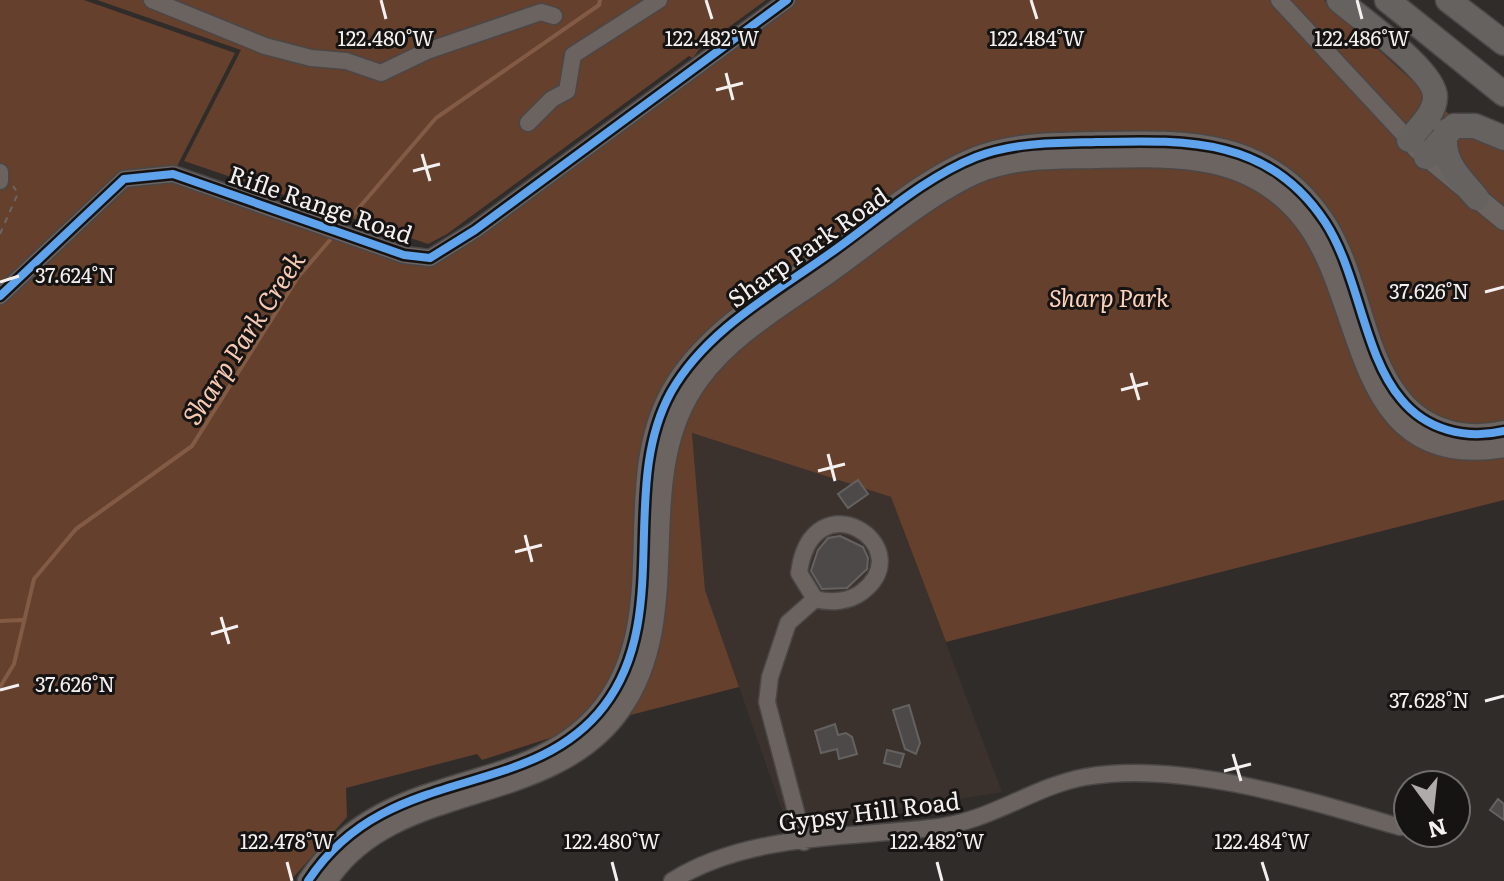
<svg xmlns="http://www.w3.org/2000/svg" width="1504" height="881" font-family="Literata,serif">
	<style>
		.built { fill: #3c322d }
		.green { fill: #64402d }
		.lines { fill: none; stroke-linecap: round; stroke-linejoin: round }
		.stream { stroke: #835a44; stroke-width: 4 }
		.building { fill: #4c4948; stroke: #646260; stroke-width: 2 }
		.minor-casing { stroke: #4a4746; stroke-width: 19 }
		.major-casing { stroke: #4a4746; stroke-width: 23 }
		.highway-casing { stroke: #4a4746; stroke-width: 27 }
		.path { stroke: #6a6664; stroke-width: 2; stroke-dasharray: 6 6; stroke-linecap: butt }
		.minor { stroke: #6a6360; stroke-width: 16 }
		.major { stroke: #6b6461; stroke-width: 20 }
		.highway { stroke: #66625f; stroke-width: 24 }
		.cycleway-casing { stroke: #161413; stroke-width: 13 }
		.cycleway { stroke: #60a3ed; stroke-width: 8 }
		.ticks { fill: none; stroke: #f4f0ef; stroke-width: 3 }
		.labels { text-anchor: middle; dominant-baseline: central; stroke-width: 6; stroke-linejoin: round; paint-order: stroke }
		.street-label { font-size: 24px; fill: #f4f0ef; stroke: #161413 }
		.park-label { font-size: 24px; font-style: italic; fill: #fed2bb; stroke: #161413 }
		.water-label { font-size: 26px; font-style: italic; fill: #f5c9b2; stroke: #161413 }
		.ticks-label { font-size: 20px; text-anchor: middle; fill: #f4f0ef; stroke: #161413; stroke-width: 6; stroke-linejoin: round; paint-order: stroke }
	</style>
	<rect width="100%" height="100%" fill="#2f2c2a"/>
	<path class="built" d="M692,433l199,64 111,295 -214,35 -83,-237z"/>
	<path class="green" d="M0,0h84l151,53 -62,121 256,84 358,-258h537l125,114 55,37v349l-558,142 -55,-145 -199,-64 13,157 34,97 -155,40 -102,33 -5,-6 -131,34 1,29 -57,64h-290z
		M97,0h669l-66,48 -7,10 -4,-2 -242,178 -19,10 -244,-83 57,-111z"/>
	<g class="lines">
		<path class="stream" d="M345,224l91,-106 163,-113 1,-5
			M0,621l22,-1
			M0,687l14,-23 20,-85 42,-50 116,-83 106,-169 32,-37"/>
	</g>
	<path class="building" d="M858,480l10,14 -20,14 -10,-14z
		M840,536l23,11 5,11 -1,11 -20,19 -25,1 -11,-18 7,-21 10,-12z
		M909,705l11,38 -4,11 -11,-5 -12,-39z
		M835,724l3,11 8,-2 6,4 5,17 -18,5 -2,-10 -16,4 -6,-22z
		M887,750l17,4 -4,13 -16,-4z
		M1498,799l6,5v16l-14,-10z"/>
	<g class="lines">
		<g class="minor-casing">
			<path id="minor" d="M152,0l113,46 46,12 35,3 35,12 46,-22 114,-39 13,4
				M1279,0l130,140
				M528,123l24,-24 15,-8 6,-36 86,-55
				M0,172v9
				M0,296l124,-117 49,-5 231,81 26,3 45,-28 312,-230
				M804,842l-37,-140 3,-25 18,-54 27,-24c15,4 34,3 47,-7 60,-46 -50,-116 -63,-19l16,26
				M672,881c74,-47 174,-43 259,-53 60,-6 100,-41 154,-51 96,-17 223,23 315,50"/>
		</g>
		<g class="major-casing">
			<path id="major" d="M1417,148l87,72
				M308,881c78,-120 222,-78 296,-175 69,-90 14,-218 67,-314 35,-62 102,-98 158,-138 46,-32 94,-76 147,-97 39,-15 80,-14 121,-15 90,-2 172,-5 228,80 34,52 38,132 76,177 25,31 65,41 103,32
				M327,881c67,-103 222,-71 293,-171 70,-97 7,-234 79,-331 32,-44 83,-73 127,-104 46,-32 108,-86 159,-105 36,-13 74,-11 112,-12 77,-2 153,-6 206,61 66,83 45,255 201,228"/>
		</g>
		<g class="highway-casing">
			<path id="highway" d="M1339,0c20,18 97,71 96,97 0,17 -17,31 -26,43
				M1387,0l117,94
				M1448,0l56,43
				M1446,131c-6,29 13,46 31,67
				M1426,157l28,-31h21l29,12"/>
		</g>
		<path class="path" d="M0,234l18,-41 -5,-7"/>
		<use href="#minor" class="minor"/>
		<use href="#major" class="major"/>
		<use href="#highway" class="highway"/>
		<g class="cycleway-casing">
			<path id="cycleway" d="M0,296l124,-117 49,-5 231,81 26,3 45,-28 312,-230
				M308,881c78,-120 222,-78 296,-175 69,-90 14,-218 67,-314 35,-62 102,-98 158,-138 46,-32 94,-76 147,-97 39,-15 80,-14 121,-15 90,-2 172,-5 228,80 34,52 38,132 76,177 25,31 65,41 103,32"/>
		</g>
		<use href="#cycleway" class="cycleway"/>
	</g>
	<path class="ticks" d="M381,0l5,19M706,0l6,19M1031,0l6,19M1357,0l5,19M726,73l7,27M716,90l27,-7M422,154l8,27M413,171l27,-7M0,282l19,-6M1485,292l19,-5M1131,373l8,27M1121,390l27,-7M828,454l7,27M818,471l27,-7M525,535l7,27M515,552l27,-7M221,617l8,27M211,634l27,-8M0,690l19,-5M1485,701l19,-5M1233,754l8,27M1224,771l27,-7M287,862l5,19M612,862l5,19M937,862l5,19M1262,862l6,19"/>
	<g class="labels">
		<g class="street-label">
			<text transform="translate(321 203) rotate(19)">Rifle Range Road</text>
			<text transform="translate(807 246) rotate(-35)">Sharp Park Road</text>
			<text transform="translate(869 810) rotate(-7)">Gypsy Hill Road</text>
		</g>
		<g class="park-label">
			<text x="1109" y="296">Sharp Park</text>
		</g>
		<g class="water-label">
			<text transform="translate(242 337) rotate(-57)">Sharp Park Creek</text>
		</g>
	</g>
	<g class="ticks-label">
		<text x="386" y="46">122.480°W</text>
		<text x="712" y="46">122.482°W</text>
		<text x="1037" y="46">122.484°W</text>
		<text x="1362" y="46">122.486°W</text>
		<text x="75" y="283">37.624°N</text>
		<text x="1429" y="299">37.626°N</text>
		<text x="75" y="692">37.626°N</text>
		<text x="1429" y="708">37.628°N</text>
		<text x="287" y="849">122.478°W</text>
		<text x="612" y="849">122.480°W</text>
		<text x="937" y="849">122.482°W</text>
		<text x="1262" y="849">122.484°W</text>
	</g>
	<g transform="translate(1432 809) rotate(165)"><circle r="38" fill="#161413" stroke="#6f6c6b" stroke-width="2"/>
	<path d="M0-6L14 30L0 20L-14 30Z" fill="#afabaa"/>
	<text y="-12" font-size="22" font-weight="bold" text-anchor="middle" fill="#f4f0ef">N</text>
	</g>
</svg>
